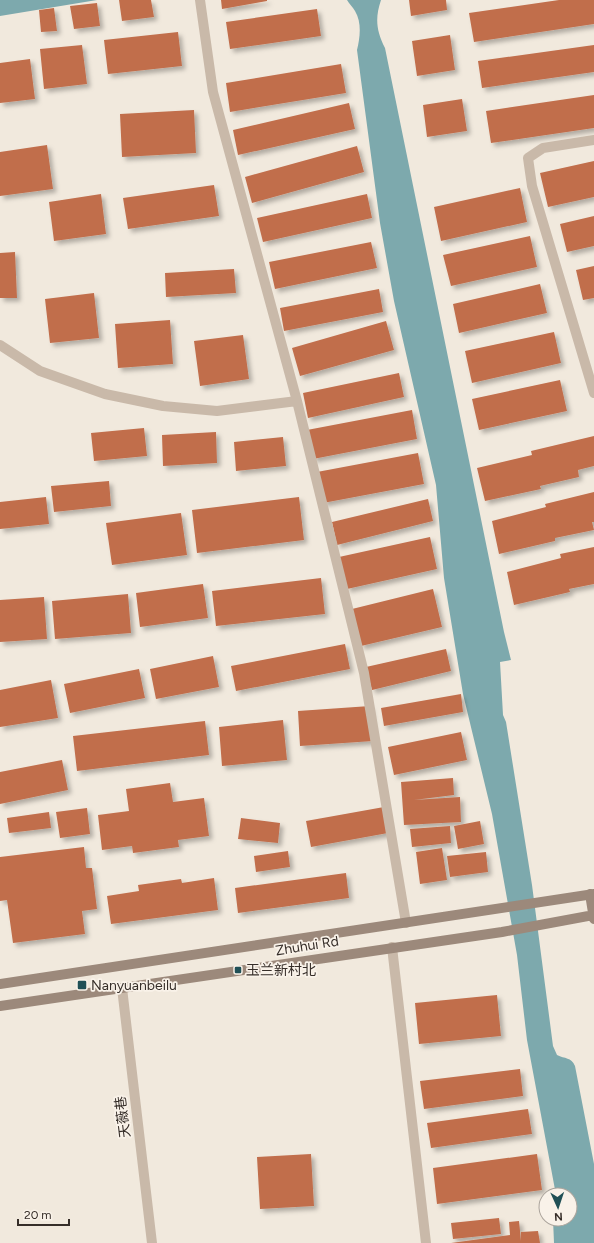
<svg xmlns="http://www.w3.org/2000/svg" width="594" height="1243" font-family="Figtree,'Noto Sans SC',sans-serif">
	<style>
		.water { fill: #7da9ad }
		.building { fill: #c16e4c; filter: url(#shadow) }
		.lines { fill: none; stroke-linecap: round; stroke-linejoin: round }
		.street { stroke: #c9b9a9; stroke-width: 10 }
		.secondary { stroke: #9c897b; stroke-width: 10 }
		.poi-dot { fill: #205056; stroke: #f9f2e9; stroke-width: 1.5 }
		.labels { text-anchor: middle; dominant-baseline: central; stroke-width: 3.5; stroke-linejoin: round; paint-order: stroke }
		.street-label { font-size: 14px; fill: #362e29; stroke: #f9f2e9 }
		.poi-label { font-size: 14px; fill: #362e29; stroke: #f9f2e9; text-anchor: start }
	</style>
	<defs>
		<filter id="shadow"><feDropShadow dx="3.5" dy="3.5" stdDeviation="2" flood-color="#0004"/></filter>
	</defs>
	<rect width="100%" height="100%" fill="#f1e9dd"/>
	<path class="water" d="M0,0h97l-97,16z
		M347,0h34c-6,18 -5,30 4,48l119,584 7,28 -11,2 3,53 3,7 26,163 21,161 4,9c8,4 14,2 18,11l19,98v79h-40l-1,-24h17v-24h-14l-29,-155 -10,-85 -25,-141 -29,-120 -19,-116 -8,-93 -42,-184 -14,-78 -23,-173c3,-13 5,-27 -2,-39 -2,-4 -6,-7 -8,-11z"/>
	<path class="building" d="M119,0h32l3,17 -32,4z
		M221,0h46v1l-45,8z
		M409,0h37l1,10 -36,6z
		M559,0h35v24l-120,18 -5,-29z
		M97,3l3,23 -26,3 -4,-23z
		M54,8l3,23 -16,1 -2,-22z
		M317,9l4,27 -91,13 -4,-27z
		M178,32l4,34 -74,8 -4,-34z
		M450,35l5,35 -38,6 -5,-35z
		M82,45l5,39 -43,5 -4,-40z
		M594,45v27l-112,16 -4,-27z
		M30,59l5,40 -35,4v-40z
		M341,64l5,29 -116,19 -4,-29z
		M594,95v33l-103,15 -5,-32z
		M462,99l5,32 -40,6 -4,-32z
		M349,103l6,26 -117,26 -5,-25z
		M194,110l2,43 -74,4 -2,-43z
		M47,145l6,44 -53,7v-44z
		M357,146l7,26 -112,31 -7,-26z
		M594,161v36l-46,10 -8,-34z
		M214,185l5,31 -91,13 -5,-31z
		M520,188l7,34 -86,19 -7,-34z
		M101,194l5,40 -52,7 -5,-39z
		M367,194l5,24 -109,24 -6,-24z
		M594,216v30l-27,6 -7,-28z
		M530,236l7,31 -86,19 -8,-31z
		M371,242l6,26 -102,21 -6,-27z
		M15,252l2,46h-17v-45z
		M594,266v32l-11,2 -7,-30z
		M234,269l2,24 -70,4 -1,-24z
		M540,284l7,29 -88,20 -6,-29z
		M379,289l4,23 -99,19 -4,-23z
		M94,293l5,45 -49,5 -5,-44z
		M170,320l3,44 -55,4 -3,-44z
		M386,321l8,29 -94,26 -8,-28z
		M554,332l7,31 -89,20 -7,-32z
		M243,335l6,44 -49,7 -6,-45z
		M399,373l5,24 -96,21 -5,-25z
		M560,380l7,31 -88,19 -7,-31z
		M412,410l5,29 -104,20 -6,-29z
		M144,428l3,28 -53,5 -3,-28z
		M216,432l1,31 -54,3 -1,-31z
		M594,436v30l-16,4 1,7 -39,9 1,3 -56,12 -8,-33 55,-13 -1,-4z
		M283,437l3,29 -50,5 -2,-29z
		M418,453l6,31 -101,19 -6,-31z
		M109,481l2,25 -57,6 -3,-26z
		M594,492v30h-2l2,8 -39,8v3l-56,13 -7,-33 54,-14 -1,-3z
		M46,497l3,27 -49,5v-27z
		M299,497l5,43 -107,13 -5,-43z
		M428,499l5,22 -96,24 -5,-23z
		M181,513l6,42 -75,10 -6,-42z
		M430,537l7,32 -90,20 -8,-32z
		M594,547v37l-25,5 1,3 -56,13 -7,-33 54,-14 -1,-4z
		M321,578l4,36 -109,12 -4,-35z
		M203,584l5,34 -68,9 -4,-34z
		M433,589l9,38 -81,19 -9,-37z
		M128,594l3,39 -76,6 -3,-38z
		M44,597l3,42 -47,3v-42z
		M345,644l5,25 -114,22 -5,-25z
		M446,649l5,22 -79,19 -6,-23z
		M213,656l6,31 -63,12 -6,-30z
		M139,669l6,29 -75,15 -6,-29z
		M51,680l7,38 -58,9v-37z
		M461,694l2,18 -79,14 -3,-18z
		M370,706l3,35 -73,5 -2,-35z
		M283,720l4,40 -65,6 -3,-39z
		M205,721l4,34 -132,16 -4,-35z
		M461,732l6,28 -73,15 -6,-28z
		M62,760l6,30 -68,14v-32z
		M453,778l1,17 -40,5 46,-3 1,25 -57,3 -3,-43z
		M170,783l3,19 31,-4 5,38 -31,4 1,7 -46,6 -1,-7 -30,4 -4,-35 31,-4 -3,-22z
		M384,807l4,26 -77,14 -5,-26z
		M87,808l3,26 -30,4 -4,-26z
		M49,812l2,16 -42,5 -2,-15z
		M241,818l39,5 -2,20 -40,-4z
		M480,821l4,23 -26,5 -4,-23z
		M450,826l1,17 -39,4 -2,-18z
		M84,847l2,21h6l5,41 -15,2 3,23 -72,9 -6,-43 -7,1v-44z
		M442,848l5,32 -27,4 -4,-32z
		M288,851l2,16 -34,5 -2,-16z
		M486,852l2,20 -38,5 -3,-21z
		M346,873l3,25 -111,15 -3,-25z
		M214,878l4,32 -107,14 -4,-28 32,-5 -1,-6 43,-6 1,4z
		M497,995l4,41 -82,8 -4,-41z
		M520,1069l3,27 -99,13 -4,-28z
		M528,1109l4,25 -101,14 -4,-25z
		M311,1154l3,52 -54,3 -3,-52z
		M537,1154l5,36 -105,14 -4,-36z
		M499,1218l2,16 -48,5 -2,-16z
		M519,1221l2,20v-9l17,-1 2,12h-89l59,-8 -1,-13z"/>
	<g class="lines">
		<path class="street" d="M200,0l13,92 84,309
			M594,140l-51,8 -15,10 4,28 62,207
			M0,345l40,26 65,23 58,12 54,5 80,-10 67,272 42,250
			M392,947l34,296
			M122,988l30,255"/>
		<path class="secondary" d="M590,894l4,25
			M0,984l594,-90
			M0,1006l502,-74 92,-17"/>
	</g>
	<g class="poi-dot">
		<rect x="234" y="966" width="8" height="8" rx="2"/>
		<rect x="77" y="980" width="10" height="10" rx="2"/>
	</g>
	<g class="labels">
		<g class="street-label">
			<text transform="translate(307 946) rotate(-9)">Zhuhui Rd</text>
			<text transform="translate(123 1117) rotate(-97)">天薇巷</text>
		</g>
		<g class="poi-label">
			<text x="246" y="970">玉兰新村北</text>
			<text x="91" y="985">Nanyuanbeilu</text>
		</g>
	</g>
	<g transform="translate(558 1207) rotate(177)"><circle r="19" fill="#f9f2e9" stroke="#aba49c"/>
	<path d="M0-3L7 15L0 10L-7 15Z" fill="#205056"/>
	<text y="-6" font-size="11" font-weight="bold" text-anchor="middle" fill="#362e29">N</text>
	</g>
	<path d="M18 1219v6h51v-6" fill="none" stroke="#362e29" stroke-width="2"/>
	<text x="24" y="1219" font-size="12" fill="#362e29" stroke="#f9f2e9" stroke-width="3" paint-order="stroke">20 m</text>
</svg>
